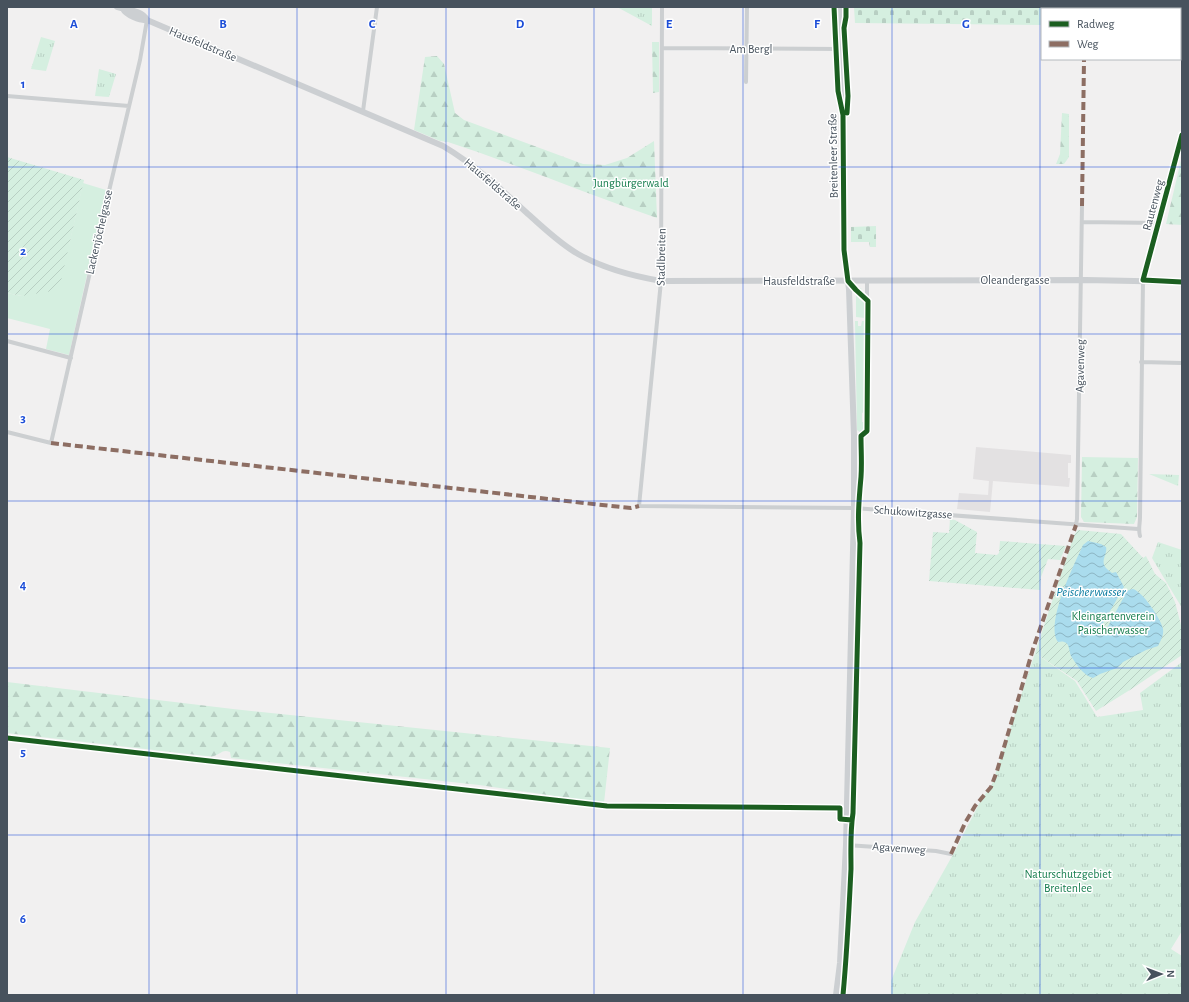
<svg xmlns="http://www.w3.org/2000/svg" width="1189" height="1002" font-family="'Alegreya Sans',sans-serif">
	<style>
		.education { fill: #e3e1e2 }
		.grass { fill: #d5efe0 }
		.forest { fill: url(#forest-firs) }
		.cemetery { fill: url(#cemetery-stones) }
		.park { fill: url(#park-tufts) }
		.garden { fill: url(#garden-furrows) }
		.water { fill: url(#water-waves) }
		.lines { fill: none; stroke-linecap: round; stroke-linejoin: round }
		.street { stroke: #cccfd1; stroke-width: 4 }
		.secondary { stroke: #cccfd2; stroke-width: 6 }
		.quiet { stroke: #8d6e63; stroke-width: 4; stroke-dasharray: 8 4; stroke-linecap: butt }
		.cycleway-casing { stroke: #fff; stroke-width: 8 }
		.cycleway { stroke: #1b5e20; stroke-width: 5 }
		.grid { fill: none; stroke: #1d4ed8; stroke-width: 1; stroke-opacity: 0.55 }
		.labels { text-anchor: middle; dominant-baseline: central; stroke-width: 3; stroke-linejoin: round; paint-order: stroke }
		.street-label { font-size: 12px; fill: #47525d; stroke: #fff }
		.park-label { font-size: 12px; fill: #177e4f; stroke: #fff }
		.water-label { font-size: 13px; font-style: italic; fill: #0d7da2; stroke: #fff }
		.grid-label { font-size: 13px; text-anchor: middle; font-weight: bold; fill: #1d4ed8; stroke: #fff; stroke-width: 3; stroke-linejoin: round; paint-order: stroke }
	</style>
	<defs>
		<pattern id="forest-firs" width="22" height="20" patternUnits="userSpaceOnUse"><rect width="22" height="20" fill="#d5efe0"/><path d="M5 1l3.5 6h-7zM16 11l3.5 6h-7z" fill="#b8cfc3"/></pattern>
		<pattern id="cemetery-stones" width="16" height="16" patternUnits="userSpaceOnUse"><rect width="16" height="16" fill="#d5efe0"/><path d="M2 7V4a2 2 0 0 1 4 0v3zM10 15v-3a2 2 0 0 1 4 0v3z" fill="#b8cfc3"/></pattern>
		<pattern id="park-tufts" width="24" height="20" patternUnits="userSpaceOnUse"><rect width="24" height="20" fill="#d5efe0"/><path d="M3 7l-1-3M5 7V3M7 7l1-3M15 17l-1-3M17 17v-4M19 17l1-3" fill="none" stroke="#b8cfc3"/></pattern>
		<pattern id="garden-furrows" width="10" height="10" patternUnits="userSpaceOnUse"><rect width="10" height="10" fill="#d5efe0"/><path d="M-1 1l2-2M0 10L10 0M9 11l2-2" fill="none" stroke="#b8cfc3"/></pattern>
		<pattern id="water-waves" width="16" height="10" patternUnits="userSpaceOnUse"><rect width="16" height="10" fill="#aadced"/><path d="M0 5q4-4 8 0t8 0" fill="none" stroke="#8cb5c3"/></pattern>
	</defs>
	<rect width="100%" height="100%" fill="#f1f0f0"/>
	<path class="education" d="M976,447l95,8v8h-3v15h2l-1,9 -76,-6 -3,31 -33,-3 2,-16 29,2 1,-14 -16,-2z"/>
	<path class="grass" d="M83,183l23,7 -37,165 -23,-6 4,-20 -43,-11v-25l15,3 47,-51z
		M858,288h3l2,5h2v25l-9,-1v-27z
		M855,321h3v5h3l1,-5h3l-1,91 -2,1v9h2v7l-3,4 -4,-3z"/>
	<path class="forest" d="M652,42h7v50l-6,1z
		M437,56l7,8 11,49 9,7 119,44 22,1 22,-7 27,-17 3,77c-70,-24 -139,-53 -209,-76l-8,-1 -26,-11 11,-73z
		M1062,113l7,1v43l-5,7h-8l4,-10z
		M1182,156v69l-16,-1z
		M1082,457l56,1 -1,59 -3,7 -50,-2 -3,-5z
		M7,682l226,27 377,39 -6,55 -125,-18 -248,-27 -1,-6c-8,-3 -9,2 -16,4 -3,1 -5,0 -8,0l-199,-23z"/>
	<path class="cemetery" d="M854,7h225v2h-37v16l-187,-2z
		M876,226v21h-6l-1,-5h-18v-15z"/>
	<path class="park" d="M617,7h35v19z
		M41,37l14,4 -9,30 -15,-2z
		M99,69l17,5 -7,23 -14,-1z
		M1149,474l30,1 -1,11z
		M1158,542l24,8v58l-30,-50z
		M1035,653l40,28 22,36 46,-7 -3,-17 42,-31v269l-11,18 11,7v39h-291v-14l24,-59 40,-71 27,-53 9,-11z"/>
	<path class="garden" d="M7,157l77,23 -25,110 -37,6 -15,-3z
		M950,519l5,1 22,12 -2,21 22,2 2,-2 1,-12 66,5 -6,14 -12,-1 -7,18 -1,13 -111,-9 4,-49 16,1z
		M1078,530l43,4 22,24 3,-2 9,18 11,9 9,19 7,27v26l-49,33 -37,23 -19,-30 -42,-28 39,-118z"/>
	<path class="water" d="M1088,541l13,3 5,3c2,7 -7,14 1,22 1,1 3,2 5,4l4,-1 8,15 -25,43v2h6l22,-41c2,-1 4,-2 6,-2 10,3 28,30 30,40 1,6 -2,11 -5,17l-12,4 -23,12 -6,6 -17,6 -7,4c-9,-2 -18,-15 -22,-22 -2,-4 -1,-13 -7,-14 -2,-1 -4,0 -6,0 -13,-19 16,-77 25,-97z"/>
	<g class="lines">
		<path class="street" d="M662,7l-1,274 -22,225 215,2 284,21
			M662,48l179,1
			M746,82l1,-75
			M7,96l122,10
			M363,111l14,-104
			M1082,222l77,1
			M7,341l64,17
			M1141,362l41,1
			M7,432l44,11 45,-197 44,-186 7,-40
			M854,436h7l6,-5v-151
			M1076,525l1,-6 5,-313
			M1140,536c-2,-7 0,-12 0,-19l3,-237
			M846,845l90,6 15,3"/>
		<path class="secondary" d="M117,7c9,3 25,3 30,13
			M123,9c3,6 17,12 24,11l296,126c32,19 58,43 85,68 16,14 31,29 50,40 26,15 54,22 83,27l425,-1 96,2
			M1143,280l39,-145
			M836,995l4,-32 6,-118 8,-337v-72l-5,-147 -5,-39v-116l-4,-66 1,-19 -2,-42"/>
		<path class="quiet" d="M1082,206l2,-147
			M51,443l560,63 20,2 8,-2
			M951,854l14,-31 10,-17 16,-19 6,-16 36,-122 43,-124"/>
		<g class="cycleway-casing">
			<path id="cycleway" d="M834,7l4,84 5,24 1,135 4,31 8,9 12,11 -1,130 -6,5c0,14 1,28 0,41 -2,22 -4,44 -1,66l-7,270c-3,19 -2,37 -2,56 -2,42 -4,84 -8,126
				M846,7v10l-2,11 4,68 -1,17
				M1182,135l-39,145 39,2
				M7,738l600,68 233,2v11l12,1"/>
		</g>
		<use href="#cycleway" class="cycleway"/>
	</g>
	<path class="grid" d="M149,7v988M297,7v988M446,7v988M594,7v988M743,7v988M892,7v988M1040,7v988M7,167h1175M7,334h1175M7,501h1175M7,668h1175M7,835h1175"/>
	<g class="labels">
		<g class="street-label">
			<text transform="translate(203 44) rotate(23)">Hausfeldstraße</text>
			<text x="751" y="49">Am Bergl</text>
			<text transform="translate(833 156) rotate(-91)">Breitenleer Straße</text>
			<text transform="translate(493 184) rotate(41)">Hausfeldstraße</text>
			<text transform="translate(1153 205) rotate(-75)">Rautenweg</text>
			<text transform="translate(99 232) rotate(-77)">Lackenjöchelgasse</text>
			<text transform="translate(661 257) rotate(-89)">Stadlbreiten</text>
			<text x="1015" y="280">Oleandergasse</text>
			<text x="799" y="281">Hausfeldstraße</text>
			<text transform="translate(1080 366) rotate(-89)">Agavenweg</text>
			<text transform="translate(913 512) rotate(4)">Schukowitzgasse</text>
			<text transform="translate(899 848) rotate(4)">Agavenweg</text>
		</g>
		<g class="park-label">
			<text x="631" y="183">Jungbürgerwald</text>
			<text x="1113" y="616">Kleingartenverein<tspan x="1113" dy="14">Paischerwasser</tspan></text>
			<text x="1068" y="874">Naturschutzgebiet<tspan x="1068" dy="14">Breitenlee</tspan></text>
		</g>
		<g class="water-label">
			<text x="1091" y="592">Peischerwasser</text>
		</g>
	</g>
	<g class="grid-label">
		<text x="74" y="28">A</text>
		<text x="223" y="28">B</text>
		<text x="372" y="28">C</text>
		<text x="520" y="28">D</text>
		<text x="669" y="28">E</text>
		<text x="817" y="28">F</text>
		<text x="966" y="28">G</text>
		<text x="23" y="88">1</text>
		<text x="23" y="255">2</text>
		<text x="23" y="422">3</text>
		<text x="23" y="589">4</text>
		<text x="23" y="756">5</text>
		<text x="23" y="923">6</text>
	</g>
	<rect width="1189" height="1002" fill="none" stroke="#47525d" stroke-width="16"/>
	<rect x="1041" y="8" width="140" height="52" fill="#ffffff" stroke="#b5babe"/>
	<rect x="1049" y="21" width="20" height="6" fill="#1b5e20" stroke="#b5babe"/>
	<text x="1077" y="28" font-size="12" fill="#47525d">Radweg</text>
	<rect x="1049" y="41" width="20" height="6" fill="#8d6e63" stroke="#b5babe"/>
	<text x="1077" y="48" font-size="12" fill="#47525d">Weg</text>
	<g transform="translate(1161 974) rotate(89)" stroke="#ffffff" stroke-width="3" paint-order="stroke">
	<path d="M0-3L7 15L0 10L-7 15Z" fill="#47525d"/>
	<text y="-6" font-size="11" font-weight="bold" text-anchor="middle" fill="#47525d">N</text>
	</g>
</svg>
